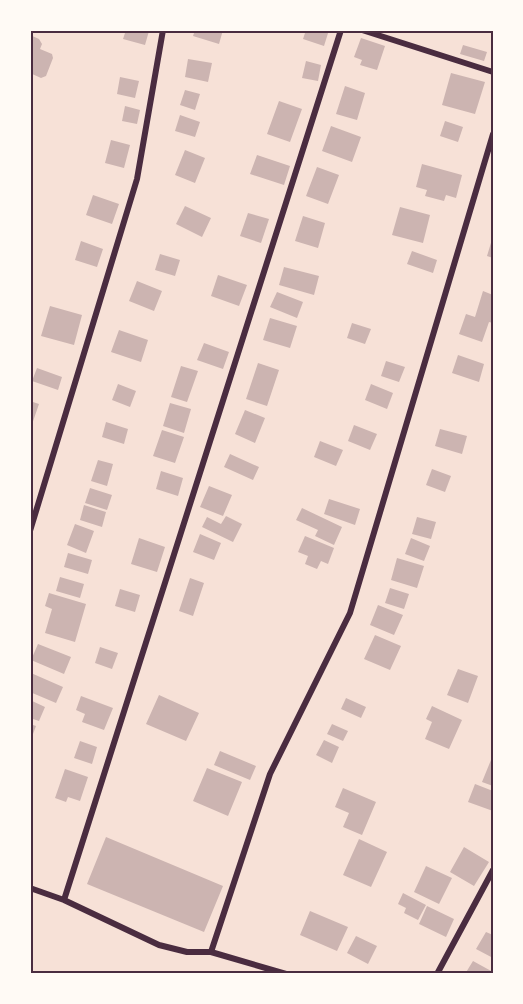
<svg xmlns="http://www.w3.org/2000/svg" width="523" height="1004" font-family="Commissioner,sans-serif">
	<style>
		.building { fill: #ccb4b1 }
		.lines { fill: none; stroke-linecap: round; stroke-linejoin: round }
		.minor { stroke: #4a2c40; stroke-width: 6 }
		.neatline { fill: none; stroke: #4a2c40; stroke-width: 2 }
	</style>
	<rect width="100%" height="100%" fill="#f7e1d7"/>
	<path class="building" d="M126,30l23,1 -4,14 -22,-6z
		M195,30h28l-4,14 -26,-8z
		M306,30h23l-5,16 -21,-7z
		M30,35l9,4 3,5 -2,5 12,5 1,4 -7,18 -5,2 -11,-5z
		M361,38l24,8 -8,24 -17,-5 2,-5 -8,-3z
		M463,45l24,7 -3,9 -24,-7z
		M188,59l24,4 -4,19 -23,-5z
		M306,61l15,4 -3,16 -16,-3z
		M451,73l34,9 -10,32 -33,-9z
		M120,77l19,4 -4,17 -18,-4z
		M345,86l20,7 -8,27 -21,-6z
		M185,90l15,4 -5,16 -15,-5z
		M279,101l23,8 -12,33 -23,-8z
		M125,106l15,4 -3,14 -15,-3z
		M180,115l20,7 -5,15 -20,-6z
		M445,121l18,6 -5,15 -18,-6z
		M331,126l30,11 -9,25 -30,-11z
		M111,140l19,5 -6,23 -19,-5z
		M185,150l20,8 -10,25 -20,-8z
		M257,155l33,11 -6,19 -34,-11z
		M422,164l40,11 -6,23 -10,-3 -2,6 -19,-5 2,-6 -11,-3z
		M317,167l22,8 -11,29 -22,-8z
		M93,195l26,9 -7,20 -26,-9z
		M185,206l26,12 -9,19 -26,-13z
		M400,207l30,8 -7,28 -31,-8z
		M248,213l21,6 -8,24 -21,-7z
		M303,216l22,7 -7,25 -23,-7z
		M493,236v22l-6,-2z
		M81,241l22,8 -6,18 -22,-7z
		M412,251l25,9 -4,13 -26,-9z
		M160,254l20,6 -5,16 -20,-6z
		M284,267l35,9 -5,19 -35,-10z
		M218,275l29,10 -8,21 -28,-10z
		M137,281l25,10 -8,20 -25,-10z
		M483,291l10,4v28l-4,-1 -7,20 -23,-8 7,-20 9,3z
		M277,292l26,10 -6,16 -27,-11z
		M50,306l32,9 -8,30 -33,-9z
		M270,318l27,8 -7,22 -27,-8z
		M352,323l19,6 -6,15 -18,-6z
		M119,330l29,10 -7,22 -30,-10z
		M204,343l25,9 -6,17 -26,-9z
		M458,355l26,9 -5,18 -27,-9z
		M386,361l19,6 -6,15 -18,-6z
		M258,363l21,7 -12,36 -21,-7z
		M181,366l17,5 -11,31 -16,-5z
		M37,368l25,9 -4,13 -26,-9z
		M118,384l18,7 -6,16 -18,-7z
		M371,384l22,9 -6,16 -22,-9z
		M30,401l9,3 -9,26z
		M170,403l21,6 -7,24 -21,-7z
		M245,410l20,8 -10,25 -20,-9z
		M106,422l22,7 -4,15 -22,-7z
		M354,425l23,9 -7,16 -22,-9z
		M440,429l27,7 -5,18 -27,-8z
		M162,430l22,7 -9,26 -22,-7z
		M320,441l23,9 -7,16 -22,-9z
		M230,454l29,13 -6,13 -29,-13z
		M98,460l15,4 -6,22 -16,-5z
		M432,469l19,7 -6,16 -19,-7z
		M161,471l22,7 -5,18 -22,-7z
		M209,486l23,9 -9,21 -23,-9z
		M90,488l22,7 -5,15 -22,-7z
		M329,499l31,10 -5,16 -31,-11z
		M84,505l22,7 -4,15 -22,-7z
		M302,508l40,19 -8,18 -19,-9 3,-6 -22,-10z
		M226,516l16,8 -9,18 -31,-15 5,-10 14,7z
		M417,517l19,5 -5,17 -19,-5z
		M75,524l19,7 -8,22 -19,-8z
		M200,534l21,9 -7,17 -21,-8z
		M305,536l29,12 -6,16 -7,-3 -4,8 -12,-5 3,-8 -10,-4z
		M139,538l26,9 -8,25 -26,-8z
		M411,538l19,8 -6,15 -19,-7z
		M68,553l24,7 -4,14 -24,-7z
		M397,558l27,8 -7,22 -26,-8z
		M60,577l24,7 -4,14 -24,-7z
		M190,578l14,5 -11,33 -14,-5z
		M390,588l19,6 -5,15 -19,-6z
		M120,589l20,6 -5,17 -20,-6z
		M49,593l37,11 -11,38 -30,-9 7,-24 -7,-3z
		M378,605l25,10 -9,20 -24,-10z
		M375,635l26,11 -11,24 -26,-11z
		M38,644l33,13 -7,17 -33,-14z
		M100,647l18,6 -6,16 -17,-6z
		M458,669l20,7 -10,27 -21,-8z
		M31,673l32,14 -7,16 -26,-11z
		M159,695l40,18 -13,28 -40,-17z
		M81,696l32,12 -9,22 -22,-8 3,-8 -9,-4z
		M346,698l20,9 -5,11 -20,-9z
		M30,700l15,7 -6,14 -9,-3z
		M432,706l30,14 -13,29 -24,-10 7,-17 -6,-3z
		M30,724l6,2 -6,16z
		M332,724l16,7 -5,10 -16,-7z
		M324,740l15,7 -7,16 -16,-8z
		M80,741l17,6 -5,17 -18,-6z
		M220,751l36,15 -6,14 -36,-15z
		M493,755v31l-11,-4z
		M207,768l35,14 -14,34 -35,-15z
		M65,769l23,8 -8,24 -12,-4 -2,5 -11,-4z
		M475,784l18,7v20l-25,-9z
		M343,788l33,14 -14,33 -19,-8 6,-14 -14,-6z
		M106,837l117,49 -19,46 -117,-48z
		M359,839l28,13 -16,35 -28,-12z
		M464,847l25,15 -15,24 -24,-14z
		M426,866l26,12 -13,26 -25,-12z
		M403,893l23,12 -8,15 -14,-7 2,-5 -8,-4z
		M427,906l27,13 -8,18 -27,-13z
		M310,911l38,16 -11,24 -37,-16z
		M486,932l7,3v23l-17,-9z
		M356,936l21,10 -9,18 -21,-11z
		M473,961l20,11 -1,2h-27z"/>
	<g class="lines">
		<path class="minor" d="M362,30l131,42
			M30,531l107,-352 26,-149
			M30,888l34,12 95,45 28,7h24l75,22
			M64,900l277,-870
			M211,952l59,-178 80,-161 143,-479
			M437,974l56,-104"/>
	</g>
	<rect width="523" height="1004" fill="none" stroke="#fffaf5" stroke-width="63"/>
	<rect x="32" y="32" width="460" height="940" class="neatline"/>
</svg>
